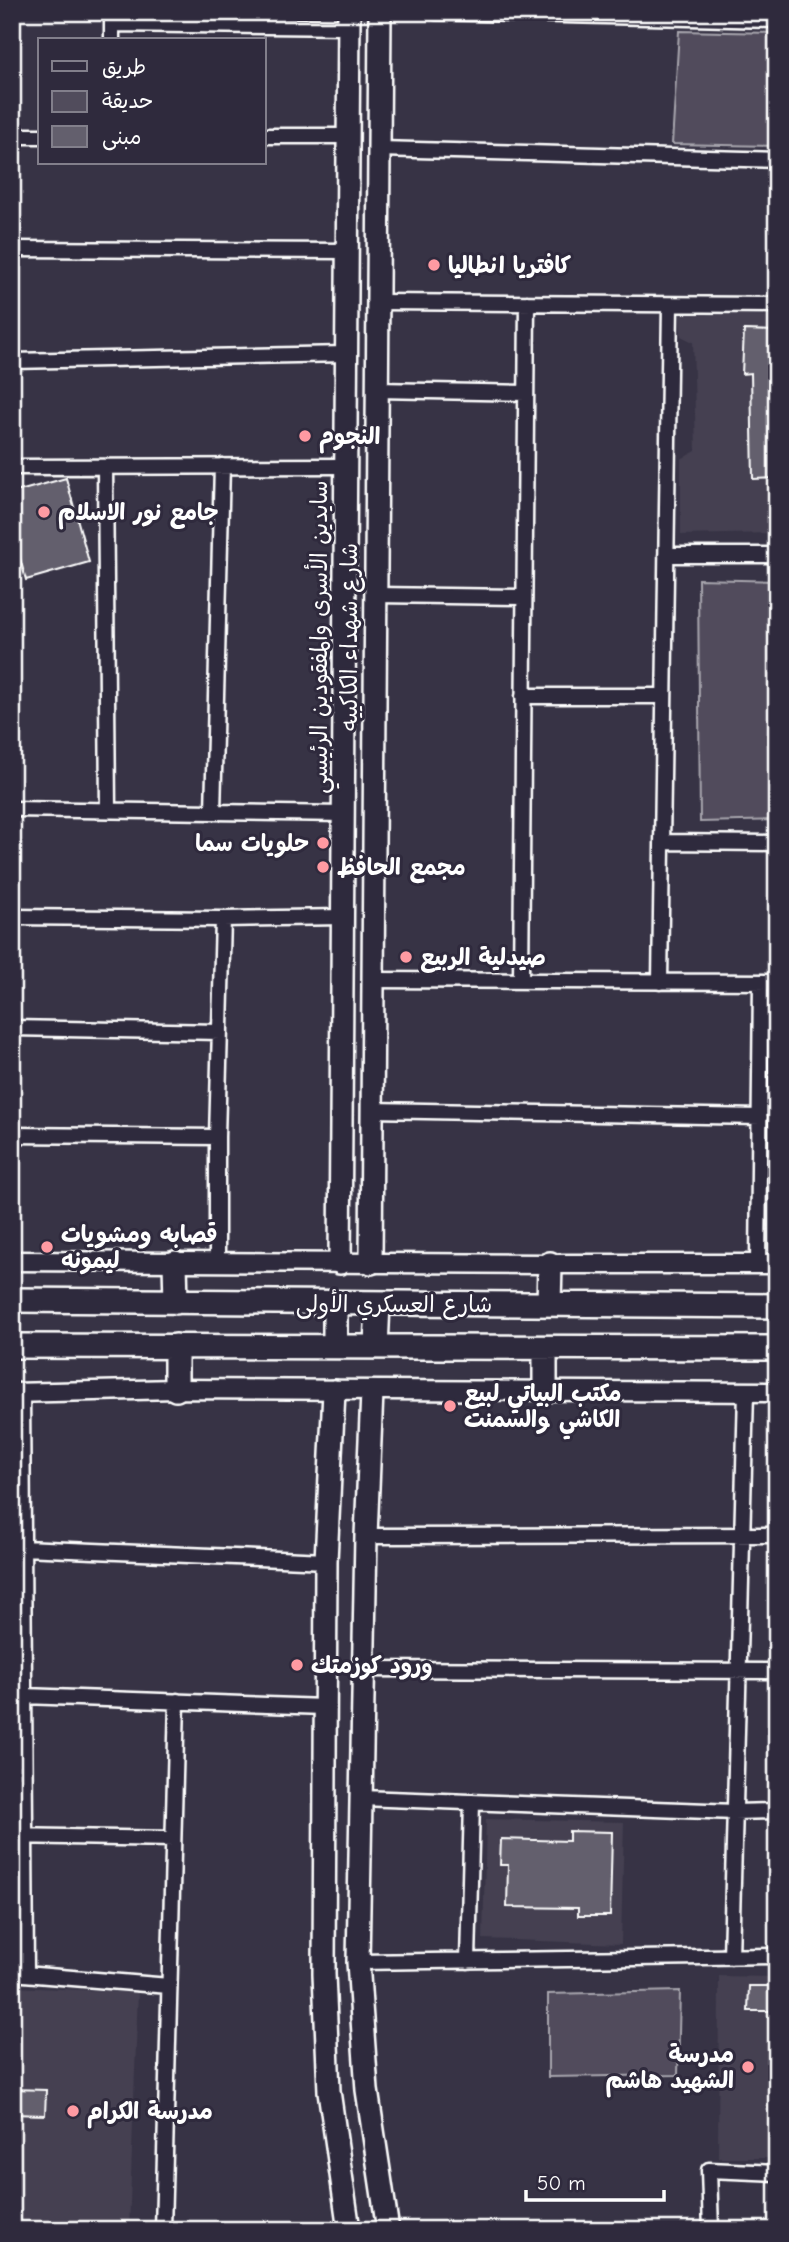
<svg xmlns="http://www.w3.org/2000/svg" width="789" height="2242" font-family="'Comic Neue','Playpen Sans Arabic',sans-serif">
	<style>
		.built { fill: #444051 }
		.green { fill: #514c5c; stroke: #a8a6ae; stroke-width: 2 }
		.building { fill: #635f6d; stroke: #fff; stroke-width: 2 }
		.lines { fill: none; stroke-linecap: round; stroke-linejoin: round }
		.minor-casing { stroke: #fff; stroke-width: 19 }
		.tertiary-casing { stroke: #fff; stroke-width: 23 }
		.secondary-casing { stroke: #fff; stroke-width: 26 }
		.primary-casing { stroke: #fff; stroke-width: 28 }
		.minor { stroke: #2f2a3d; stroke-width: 14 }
		.tertiary { stroke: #2f2a3d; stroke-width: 18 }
		.secondary { stroke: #2f2a3d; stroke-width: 21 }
		.primary { stroke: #2f2a3d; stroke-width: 23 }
		.poi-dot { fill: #ff9aa2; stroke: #2f2a3d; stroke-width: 2.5 }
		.labels { text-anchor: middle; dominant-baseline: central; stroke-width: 6; stroke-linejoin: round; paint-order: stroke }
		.poi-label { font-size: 23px; font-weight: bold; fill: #fff; stroke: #2f2a3d; text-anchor: start }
		.street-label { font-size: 23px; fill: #fff; stroke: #2f2a3d }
	</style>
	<rect width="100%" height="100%" fill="#373345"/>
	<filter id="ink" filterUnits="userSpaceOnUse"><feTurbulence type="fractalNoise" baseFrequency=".0143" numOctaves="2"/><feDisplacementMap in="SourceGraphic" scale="14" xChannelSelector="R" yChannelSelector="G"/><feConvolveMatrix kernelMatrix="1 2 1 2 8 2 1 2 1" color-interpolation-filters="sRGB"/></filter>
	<g filter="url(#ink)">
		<path class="built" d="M680,313l97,3v217l-96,2v-76l15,-8 -3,-109 -12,-6z
			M486,1819l138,3 -3,122 -138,-5z
			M719,1976l58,1v181h-59z
			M12,1987l126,5 -9,238h-117z"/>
		<path class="green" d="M679,31l98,2v113l-105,-2z
			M698,579l79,2v239l-77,2z
			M680,1991l-2,84 -130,2v-83z"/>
		<path class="building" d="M744,330l32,1 1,147 -24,1 -2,-106 -9,1z
			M66,478l23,84 -63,18 -14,-50v-37z
			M569,1831l43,1 -2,84h-32v-8l-71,-1 1,-42h-8l1,-26 68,2z
			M749,1986h28v25h-29z
			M12,2089l34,1 -1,25 -33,-1z"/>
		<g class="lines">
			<g class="minor-casing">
				<path id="minor" d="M436,12l341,8
					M112,24l237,3
					M112,40v-28
					M12,136h28
					M264,136h84
					M379,149l398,11
					M12,249l335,2
					M378,302l399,3
					M12,361l335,-7
					M377,390l148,3
					M12,467l334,-1
					M105,467l3,343
					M666,555h111
					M376,595l148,2
					M523,696h141
					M12,809l332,5
					M213,812l9,-346
					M662,842l115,1
					M12,917l211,2 120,-2
					M373,980l404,2
					M521,981l6,-678
					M660,982l10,-677
					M12,1028l208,4
					M372,1110l388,7
					M12,1135l205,2
					M217,1263v-126l6,-218
					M758,1263l3,-281
					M22,1393l4,581
					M366,1536l411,-1
					M23,1548l303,13
					M364,1669l413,2
					M24,1696l300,11
					M361,1798l374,14 42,-1
					M12,1836l161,3
					M731,1957l15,-565
					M468,1961l4,-159
					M358,1962l419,-6
					M12,1973l157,13
					M163,2230l14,-529
					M711,2230l-2,-60 68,3"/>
			</g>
			<g class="tertiary-casing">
				<path id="tertiary" d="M12,1261l538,3h227
					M12,1393l164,-4 601,3"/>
			</g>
			<g class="secondary-casing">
				<path id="secondary" d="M340,1263l9,-1251
					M371,1263l9,-1251
					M334,1391l-8,170 -2,413 5,117 20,139
					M372,1392l-6,144 -8,426 9,128 21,140"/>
			</g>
			<g class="primary-casing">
				<path id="primary" d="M175,1263l1,39
					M12,1300l765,6
					M549,1304l1,-40
					M12,1346l765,2
					M176,1346v43
					M335,1346v-42
					M376,1347l2,-43
					M545,1391v-43"/>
			</g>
			<use href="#minor" class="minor"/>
			<use href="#tertiary" class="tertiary"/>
			<use href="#secondary" class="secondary"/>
			<use href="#primary" class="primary"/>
		</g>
	</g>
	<g class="poi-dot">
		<circle cx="434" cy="265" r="7"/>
		<circle cx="305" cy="436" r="7"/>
		<circle cx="44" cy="512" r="7"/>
		<circle cx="323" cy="843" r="7"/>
		<circle cx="323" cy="867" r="7"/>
		<circle cx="406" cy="957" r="7"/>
		<circle cx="47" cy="1247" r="7"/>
		<circle cx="450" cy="1406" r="7"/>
		<circle cx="297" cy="1665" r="7"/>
		<circle cx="748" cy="2067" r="7"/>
		<circle cx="73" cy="2111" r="7"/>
	</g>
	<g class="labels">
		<g class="poi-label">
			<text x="448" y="265">كافتريا انطاليا</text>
			<text x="319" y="436">النجوم</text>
			<text x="58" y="512">جامع نور الاسلام</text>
			<text x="309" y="843" text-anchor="end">حلويات سما</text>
			<text x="337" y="867">مجمع الحافظ</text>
			<text x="420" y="957">صيدلية الربيع</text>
			<text x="61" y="1234">قصابه ومشويات<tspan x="61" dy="26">ليمونه</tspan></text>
			<text x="464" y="1393">مكتب البياتي لبيع<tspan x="464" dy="26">الكاشي والسمنت</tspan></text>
			<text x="311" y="1665">ورود كوزمتك</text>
			<text x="734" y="2054" text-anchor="end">مدرسة<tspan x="734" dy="26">الشهيد هاشم</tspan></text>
			<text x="87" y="2111">مدرسة الكرام</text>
		</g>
		<g class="street-label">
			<text transform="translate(319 637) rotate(-90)">سايدين الأسرى والمفقودين الرئيسي</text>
			<text transform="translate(349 637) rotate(-90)">شارع شهداء الكاكييه</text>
			<text x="394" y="1304">شارع العسكري الأولى</text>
		</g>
	</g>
	<rect width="789" height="2242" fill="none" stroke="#2f2a3d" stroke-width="42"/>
	<rect x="21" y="21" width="747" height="2200" fill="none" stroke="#fff" stroke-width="2.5" filter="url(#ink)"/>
	<rect x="38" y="38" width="228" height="126" fill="#2f2a3d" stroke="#827f8b" stroke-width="2"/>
	<rect x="52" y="61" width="35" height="10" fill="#2f2a3d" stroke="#827f8b" stroke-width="2"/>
	<text x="102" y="74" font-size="21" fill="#ffffff">طريق</text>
	<rect x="52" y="91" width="35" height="21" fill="#514c5c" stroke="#827f8b" stroke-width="2"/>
	<text x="102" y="108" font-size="21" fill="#ffffff">حديقة</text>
	<rect x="52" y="126" width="35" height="21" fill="#635f6d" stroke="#827f8b" stroke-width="2"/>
	<text x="102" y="144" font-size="21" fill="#ffffff">مبنى</text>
	<path d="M526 2190v10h138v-10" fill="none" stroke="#ffffff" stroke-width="3.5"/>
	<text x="537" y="2190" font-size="21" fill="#ffffff" stroke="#2f2a3d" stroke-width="5" paint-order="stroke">50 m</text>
</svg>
